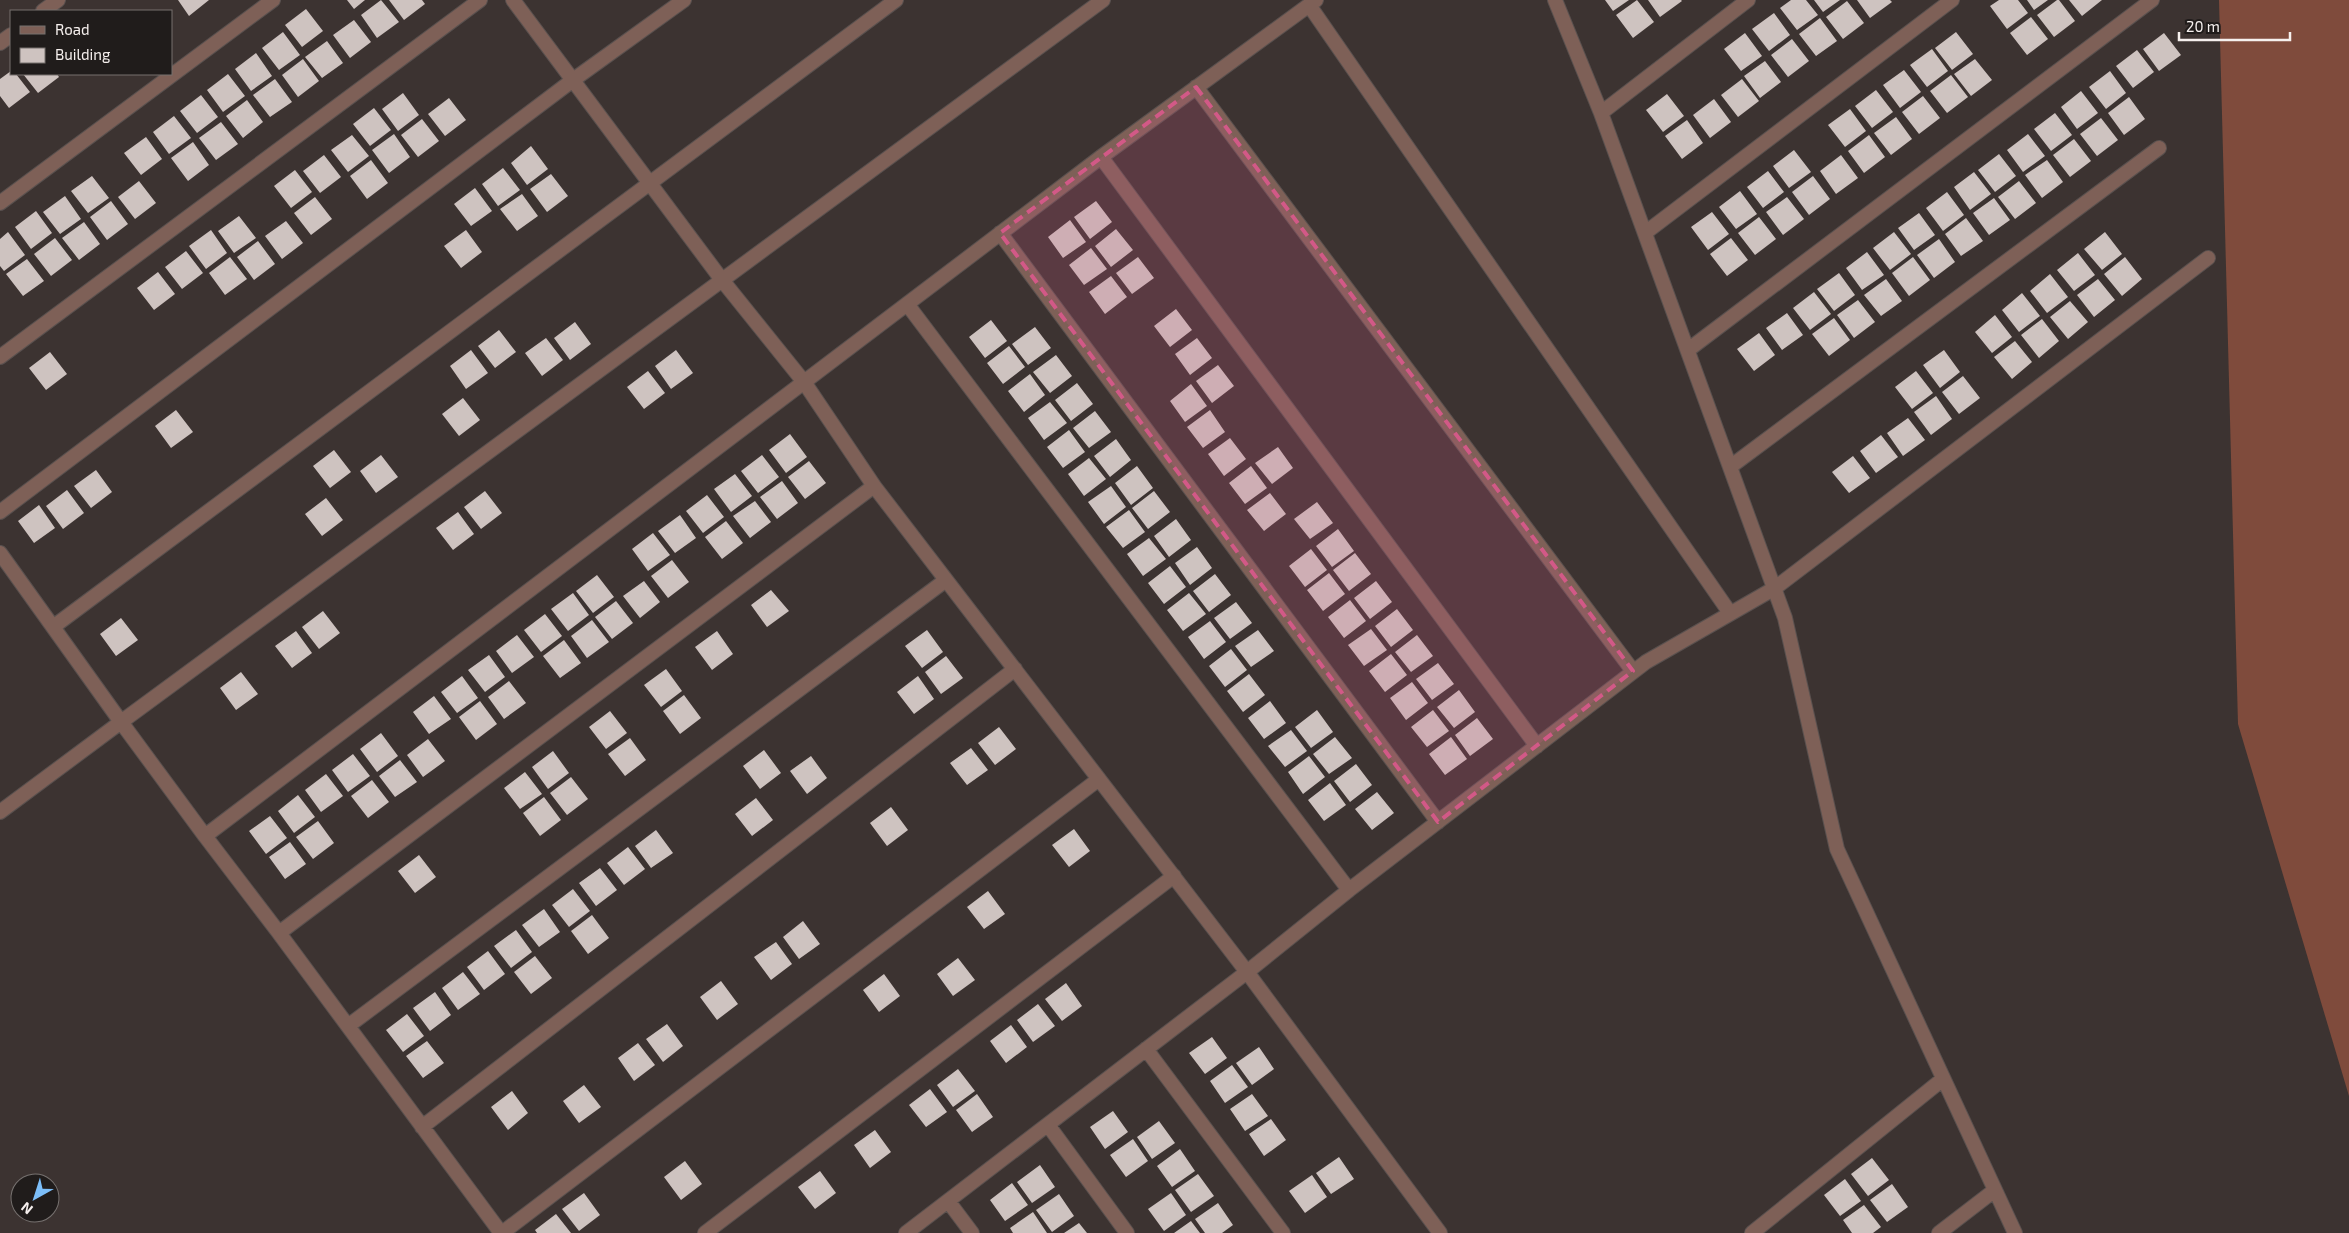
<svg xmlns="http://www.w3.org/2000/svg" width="2349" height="1233" font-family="'Exo 2',sans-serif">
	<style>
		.grass { fill: #7f4b3c }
		.building { fill: #cec3c0 }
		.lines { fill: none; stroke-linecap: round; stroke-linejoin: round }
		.minor-casing { stroke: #5a514f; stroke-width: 16 }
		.minor { stroke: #7e6057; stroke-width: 14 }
		.marked { fill: #d25987; fill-opacity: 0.2; stroke: #d25987; stroke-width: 4; stroke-dasharray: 10 6; stroke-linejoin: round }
	</style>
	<rect width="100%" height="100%" fill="#3c3331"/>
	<path class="grass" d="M2219,0h130v1096l-111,-372z"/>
	<path class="building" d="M178,0h31l-20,16z
		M347,0h18l-11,9z
		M381,0l18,22 -22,16 -16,-23z
		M389,0h33l3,4 -21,16z
		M1605,0h24l-16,11z
		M1637,0l17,22 -21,16 -17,-23z
		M1648,0h33l1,1 -22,16z
		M1791,0h15l12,15 -21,15 -17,-22z
		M1814,0h26l-17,12z
		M1857,0h33l2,2 -22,16z
		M1999,0h19l10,13 -21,16 -17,-23z
		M2027,0h21l-14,10z
		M2057,0h2l16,21 -21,16 -17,-22z
		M2069,0h33l-20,16z
		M1847,1l17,22 -21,16 -17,-22z
		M306,9l17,22 -21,16 -17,-22z
		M1774,13l16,22 -21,16 -17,-22z
		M2031,17l17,22 -21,16 -17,-22z
		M1820,18l17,23 -21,15 -17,-22z
		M354,20l17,22 -21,16 -17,-23z
		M283,32l17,23 -21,15 -17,-22z
		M1956,32l17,22 -21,16 -17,-22z
		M1745,33l17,23 -21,15 -17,-22z
		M2164,33l17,22 -22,16 -16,-22z
		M1792,39l17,22 -21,16 -17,-22z
		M327,41l16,22 -21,15 -17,-21z
		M1932,49l16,22 -21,16 -17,-22z
		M2137,50l17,22 -21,16 -17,-22z
		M256,53l16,23 -21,15 -16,-22z
		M303,59l16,22 -21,16 -16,-22z
		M1975,59l17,21 -21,16 -17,-22z
		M1765,61l16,21 -21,16 -16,-22z
		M1904,70l17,22 -21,16 -17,-23z
		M11,71v3h5l14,18 -21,16 -9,-12v-17z
		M2110,71l16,22 -20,16 -17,-22z
		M23,74h34l2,3 -21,16z
		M228,74l17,22 -22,16 -16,-22z
		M1951,75l17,22 -21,16 -17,-22z
		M275,79l17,23 -22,15 -17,-22z
		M1742,79l17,22 -21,16 -17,-22z
		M1876,90l17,22 -21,16 -17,-22z
		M2081,91l17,22 -21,16 -16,-22z
		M403,93l16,22 -21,16 -16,-22z
		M1667,94l17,22 -21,16 -17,-22z
		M201,95l17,22 -21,16 -17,-22z
		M1923,96l17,22 -21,16 -17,-22z
		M2129,97l16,22 -21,16 -16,-22z
		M449,98l17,22 -21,16 -17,-22z
		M1714,99l17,23 -21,16 -17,-23z
		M247,100l16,22 -20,16 -17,-22z
		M374,108l17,22 -21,16 -17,-22z
		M1850,109l16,22 -21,16 -17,-22z
		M2055,113l17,22 -21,16 -17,-22z
		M174,116l17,22 -22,16 -16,-22z
		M1896,117l16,22 -21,16 -17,-22z
		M2101,118l17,22 -21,16 -17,-22z
		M422,119l17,22 -21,16 -17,-22z
		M1687,120l16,23 -21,16 -17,-23z
		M221,122l17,22 -22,16 -17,-22z
		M394,134l16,23 -21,16 -17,-23z
		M2028,134l17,22 -22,16 -16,-22z
		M352,135l17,21 -21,16 -17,-22z
		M1869,135l16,22 -21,16 -16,-22z
		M146,137l16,22 -21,16 -17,-22z
		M2074,139l17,22 -21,16 -17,-22z
		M193,142l16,23 -21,16 -17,-23z
		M531,146l17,23 -21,16 -16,-22z
		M1794,150l17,22 -22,16 -16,-22z
		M1999,154l17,22 -21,16 -17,-22z
		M324,155l17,22 -21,16 -17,-22z
		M1841,155l17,23 -22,16 -16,-23z
		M371,160l17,23 -21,16 -17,-23z
		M2047,160l16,22 -21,16 -17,-23z
		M503,168l17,22 -22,16 -16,-22z
		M295,170l17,22 -21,16 -17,-22z
		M1768,171l16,21 -21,16 -16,-21z
		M1974,172l17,22 -21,16 -16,-23z
		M551,174l17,22 -21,16 -17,-23z
		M92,176l17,22 -21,15 -17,-22z
		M1813,176l17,23 -21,16 -17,-23z
		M139,181l17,22 -21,16 -17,-22z
		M2019,181l17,22 -21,16 -17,-22z
		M475,188l17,23 -21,15 -17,-22z
		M1740,191l17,23 -21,15 -17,-22z
		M1947,192l17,23 -21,16 -17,-23z
		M522,194l16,22 -21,15 -17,-22z
		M65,196l16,23 -21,15 -17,-22z
		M315,197l17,22 -21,16 -17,-22z
		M1787,197l17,22 -21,16 -17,-23z
		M1994,198l16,22 -21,15 -16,-22z
		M111,201l17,23 -21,16 -17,-23z
		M1096,201l16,21 -22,17 -16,-22z
		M36,211l16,22 -21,16 -16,-22z
		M1712,212l17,22 -21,16 -17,-23z
		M1919,213l16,22 -21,15 -16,-22z
		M239,216l17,22 -22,15 -16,-22z
		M1759,217l17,22 -21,16 -17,-22z
		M1966,218l17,23 -22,15 -16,-22z
		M1070,220l16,22 -23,16 -15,-21z
		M286,221l17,22 -21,16 -17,-23z
		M84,222l16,22 -21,16 -17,-22z
		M1116,229l17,21 -22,17 -16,-21z
		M211,230l16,23 -21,16 -17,-23z
		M466,230l16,22 -21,16 -17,-22z
		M8,232l17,23 -21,16 -4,-5v-27z
		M1894,232l17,22 -21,16 -17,-22z
		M2105,232l17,22 -20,16 -18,-21z
		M55,238l17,22 -21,16 -17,-22z
		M1731,238l17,22 -21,16 -17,-22z
		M1939,239l16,23 -21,16 -17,-23z
		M258,241l17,23 -21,16 -17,-23z
		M1091,248l16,21 -23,16 -15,-20z
		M186,251l17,22 -21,16 -17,-22z
		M1867,252l17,23 -22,15 -16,-22z
		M2078,253l17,22 -21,16 -17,-21z
		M230,257l17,22 -22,16 -16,-22z
		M1138,257l16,21 -22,16 -16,-21z
		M1913,257l17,23 -21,16 -17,-23z
		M2125,257l17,22 -20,17 -18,-22z
		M27,259l17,22 -21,15 -17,-22z
		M158,272l17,22 -21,16 -17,-22z
		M1839,273l16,22 -21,16 -17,-22z
		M2050,274l18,23 -21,16 -17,-22z
		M1111,276l16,21 -22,17 -16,-22z
		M1886,279l16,22 -21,15 -17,-21z
		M2098,279l17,21 -21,17 -17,-22z
		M1814,292l17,22 -21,16 -17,-22z
		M2022,293l18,23 -21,16 -17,-22z
		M1858,300l17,22 -21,16 -17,-23z
		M2070,301l18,21 -20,17 -18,-22z
		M1176,309l16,21 -22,17 -16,-21z
		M1787,313l16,22 -21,15 -16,-22z
		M1995,315l17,22 -20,16 -17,-21z
		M1834,318l16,22 -21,16 -17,-22z
		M2042,319l17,22 -20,17 -18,-23z
		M991,320l16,21 -22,17 -16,-21z
		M575,322l16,22 -21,16 -16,-22z
		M1035,327l16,21 -23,17 -16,-21z
		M499,330l17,22 -21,16 -17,-22z
		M1759,333l16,22 -21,16 -17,-22z
		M546,338l17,22 -21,16 -17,-23z
		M1197,338l15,20 -22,17 -15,-21z
		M2015,341l17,21 -20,17 -18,-22z
		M1009,346l16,21 -22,17 -16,-21z
		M471,350l17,23 -22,16 -16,-23z
		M676,350l17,23 -22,16 -16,-23z
		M1944,350l16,22 -20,16 -17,-23z
		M50,352l17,22 -21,16 -17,-22z
		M1056,355l16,21 -22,17 -17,-21z
		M1218,365l16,21 -22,17 -16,-22z
		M648,371l17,22 -21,16 -17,-22z
		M1916,371l17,22 -21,16 -17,-22z
		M1030,374l15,21 -21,17 -16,-21z
		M1963,376l17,22 -21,16 -17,-22z
		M1077,383l16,21 -22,17 -16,-21z
		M1191,384l16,22 -22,16 -15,-21z
		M1936,396l16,23 -21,16 -17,-23z
		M463,398l17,22 -21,16 -17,-22z
		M1050,402l17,21 -23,17 -16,-22z
		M176,410l17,22 -22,16 -16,-22z
		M1210,410l15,22 -22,16 -16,-21z
		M1095,411l16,21 -22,16 -16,-20z
		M1908,418l17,22 -22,16 -16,-23z
		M1069,430l16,22 -22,16 -16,-21z
		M790,434l17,23 -21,16 -17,-23z
		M1881,435l17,22 -22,16 -16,-22z
		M1230,438l16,21 -22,17 -16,-22z
		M1116,439l15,21 -21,17 -16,-21z
		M1278,447l15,21 -21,16 -17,-21z
		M334,450l17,22 -21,16 -17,-22z
		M381,455l17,22 -22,16 -16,-22z
		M762,455l17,22 -21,16 -17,-22z
		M1853,456l17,22 -21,15 -17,-21z
		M1089,458l17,21 -22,17 -16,-22z
		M809,461l17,22 -21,16 -17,-22z
		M1137,466l16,22 -22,17 -16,-22z
		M1251,466l16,22 -22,16 -16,-21z
		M96,470l16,22 -21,16 -17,-22z
		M735,474l17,22 -21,16 -17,-23z
		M782,481l16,22 -21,16 -17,-22z
		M1111,486l15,21 -22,17 -16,-22z
		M67,490l17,23 -21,16 -17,-23z
		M485,491l17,22 -21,16 -17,-22z
		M1154,491l16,21 -22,17 -16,-21z
		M1270,493l16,21 -22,17 -17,-21z
		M707,495l17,22 -21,16 -17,-22z
		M326,498l17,22 -21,16 -17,-22z
		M755,501l16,21 -21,16 -17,-22z
		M1317,502l16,21 -23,16 -16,-20z
		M39,505l16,23 -21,15 -16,-22z
		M1129,510l16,22 -22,16 -17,-21z
		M458,512l16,22 -21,16 -17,-22z
		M680,515l16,23 -21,15 -17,-22z
		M1176,519l15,21 -22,17 -15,-21z
		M726,521l17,22 -21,16 -17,-22z
		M1338,529l16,22 -22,16 -16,-21z
		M653,533l17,22 -22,16 -16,-22z
		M1149,538l17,21 -23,17 -16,-22z
		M1197,547l15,21 -22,17 -15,-22z
		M1311,549l16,21 -22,17 -16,-21z
		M1355,553l16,21 -22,17 -16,-21z
		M672,560l17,22 -21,16 -17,-22z
		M1170,566l16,21 -22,17 -16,-21z
		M1329,573l16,21 -22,17 -16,-21z
		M1215,574l16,21 -22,17 -16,-21z
		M597,575l17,22 -21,16 -17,-22z
		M644,581l16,21 -20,16 -17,-22z
		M1376,581l16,21 -22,17 -16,-21z
		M771,590l18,21 -22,16 -16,-22z
		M573,593l16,22 -21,16 -17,-22z
		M1189,593l17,21 -23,17 -16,-21z
		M1350,600l16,21 -22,17 -16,-21z
		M616,601l17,22 -21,16 -17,-22z
		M1236,602l16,21 -22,16 -16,-21z
		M1397,609l16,21 -22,17 -16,-21z
		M323,611l17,22 -21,16 -17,-22z
		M545,614l17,22 -21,16 -17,-22z
		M121,618l17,22 -22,16 -16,-22z
		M592,620l17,22 -22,16 -16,-22z
		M1210,621l16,21 -22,17 -16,-22z
		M1371,629l16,21 -23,16 -16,-21z
		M927,630l16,22 -21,16 -17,-22z
		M1258,630l16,21 -23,16 -16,-21z
		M296,631l16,22 -20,15 -17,-22z
		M717,631l16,23 -21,16 -17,-23z
		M517,635l17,22 -22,16 -16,-22z
		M1417,635l16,21 -22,16 -16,-20z
		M564,640l17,23 -21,15 -17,-22z
		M1231,649l16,21 -22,17 -16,-21z
		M1391,654l16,21 -22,17 -16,-21z
		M489,655l16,22 -20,15 -17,-22z
		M946,656l17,22 -22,16 -16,-22z
		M1438,663l16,21 -22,16 -16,-21z
		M666,669l16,22 -21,16 -17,-22z
		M241,672l17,22 -22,16 -16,-22z
		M1249,674l16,21 -22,17 -16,-21z
		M462,676l16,22 -21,15 -16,-21z
		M918,676l16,23 -20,15 -17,-22z
		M509,681l17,22 -22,16 -16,-22z
		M1412,682l16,21 -22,17 -16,-22z
		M1459,690l16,22 -21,16 -17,-21z
		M684,695l17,23 -21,16 -17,-23z
		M434,696l17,23 -22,15 -16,-22z
		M480,701l17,23 -21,16 -17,-23z
		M1270,701l16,22 -22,16 -16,-21z
		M1317,710l16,22 -22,16 -16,-21z
		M1433,710l16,21 -22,16 -16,-20z
		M610,711l17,22 -21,16 -17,-22z
		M1477,718l16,21 -23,17 -15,-21z
		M999,727l17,22 -21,16 -17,-22z
		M1291,730l16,21 -22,16 -17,-21z
		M381,733l17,23 -21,16 -17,-23z
		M1335,737l17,21 -23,16 -16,-20z
		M1451,737l16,22 -22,16 -16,-21z
		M630,738l16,22 -21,16 -17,-22z
		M428,739l17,22 -22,16 -16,-22z
		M971,748l17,22 -21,15 -17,-22z
		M764,750l17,23 -21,16 -17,-23z
		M553,751l16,22 -21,16 -16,-22z
		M353,754l17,22 -22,16 -16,-22z
		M811,756l16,22 -20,16 -17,-23z
		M1309,756l16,21 -22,17 -15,-22z
		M400,760l17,22 -22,15 -16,-21z
		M1356,764l16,21 -22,17 -16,-21z
		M525,772l17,22 -22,15 -16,-21z
		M326,774l17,22 -22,16 -16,-22z
		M571,777l17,22 -21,16 -17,-22z
		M372,780l17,22 -21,16 -17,-22z
		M1330,783l16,22 -22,16 -16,-21z
		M1377,792l17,21 -22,17 -17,-21z
		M298,795l17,22 -21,16 -16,-22z
		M544,797l17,23 -21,16 -17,-23z
		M756,798l17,22 -21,16 -17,-22z
		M891,807l17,23 -21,16 -17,-23z
		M270,816l17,22 -21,16 -17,-23z
		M318,821l16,22 -21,16 -17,-22z
		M1074,829l16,22 -21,16 -17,-22z
		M656,830l17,23 -22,15 -16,-22z
		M290,842l16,22 -21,15 -16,-22z
		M628,847l17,22 -21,16 -17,-22z
		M419,855l17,22 -21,16 -17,-22z
		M600,868l17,22 -21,16 -17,-23z
		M573,889l17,22 -21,16 -17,-22z
		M988,891l17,23 -21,15 -17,-22z
		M544,909l16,23 -21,15 -17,-22z
		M592,915l17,23 -21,16 -17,-23z
		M803,921l17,23 -21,15 -16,-22z
		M516,930l16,22 -21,16 -17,-22z
		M776,942l16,22 -21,16 -17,-23z
		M488,951l17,23 -21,16 -17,-23z
		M535,956l17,22 -21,16 -17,-22z
		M958,958l17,22 -22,16 -16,-22z
		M463,972l17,22 -22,16 -16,-22z
		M884,974l16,22 -21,16 -16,-22z
		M721,981l17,23 -21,16 -17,-23z
		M1066,983l16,23 -20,15 -17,-22z
		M435,992l16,23 -21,16 -17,-23z
		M1038,1004l17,22 -22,16 -16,-22z
		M407,1014l17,22 -21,16 -17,-22z
		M667,1024l16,22 -20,16 -17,-23z
		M1011,1025l16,22 -21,16 -16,-22z
		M1212,1037l15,21 -22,16 -16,-21z
		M427,1041l17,22 -21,15 -17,-22z
		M638,1043l17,22 -21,16 -16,-23z
		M1259,1047l15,22 -22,16 -16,-22z
		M1232,1065l16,22 -23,16 -15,-22z
		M958,1069l17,22 -22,16 -16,-22z
		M584,1085l17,22 -22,16 -16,-22z
		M930,1089l17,23 -21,15 -17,-22z
		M512,1091l16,22 -20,17 -17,-23z
		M977,1094l16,23 -21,15 -16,-22z
		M1252,1094l16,22 -23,15 -15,-22z
		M1113,1111l15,21 -23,17 -15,-22z
		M1271,1119l15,21 -22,16 -15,-22z
		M1159,1121l16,22 -23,16 -15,-22z
		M875,1130l16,22 -21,16 -16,-23z
		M1133,1139l15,22 -22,16 -16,-22z
		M1180,1149l15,22 -23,16 -15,-21z
		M1339,1157l15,22 -23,15 -15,-21z
		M1872,1158l17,22 -21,16 -17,-22z
		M685,1161l17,23 -21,16 -17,-23z
		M1040,1165l15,22 -23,16 -15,-21z
		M820,1171l16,22 -21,16 -17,-22z
		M1198,1174l16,22 -23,16 -16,-22z
		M1312,1175l15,22 -22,16 -16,-22z
		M1845,1179l16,22 -21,15 -16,-21z
		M1012,1183l16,22 -23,16 -15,-21z
		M1892,1184l16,23 -21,15 -17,-22z
		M584,1193l16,22 -21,16 -17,-22z
		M1171,1193l15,22 -22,16 -16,-22z
		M1059,1194l15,22 -22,16 -16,-22z
		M1218,1203l15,22 -11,8h-17l-10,-14z
		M1864,1205l17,22 -8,6h-21l-9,-13z
		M1033,1212l14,21h-34l-3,-5z
		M556,1214l15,19h-34l-2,-3z
		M1191,1221l9,12h-26z
		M1079,1223l8,10h-23z"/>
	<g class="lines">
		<g class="minor-casing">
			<path id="minor" d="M1103,0l-982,722 84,114 896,-679 215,-157
				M1555,0l46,113 184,505 52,231 178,384
				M1309,5l421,608
				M43,11l15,-11
				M0,43l11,-8
				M1196,87l437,584
				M1601,113l147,-113
				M1101,157l436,589
				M0,203l273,-203
				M1000,233l438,589
				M1645,233l307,-233
				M907,304l442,586
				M1688,350l464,-350
				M0,357l480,-357
				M1730,467l429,-319
				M874,486l373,486 -341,261
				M0,512l573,-432 111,-80
				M0,553l121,169 -121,90
				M53,627l843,-627
				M205,836l74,97 595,-447 -70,-104 -82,-102 -209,-280
				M279,933l222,300
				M348,1026l598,-446
				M1146,1049l137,184
				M1048,1125l79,108
				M422,1127l593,-458
				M948,1201l24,32
				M502,1233l597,-454
				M705,1233l469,-357
				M1440,1233l-193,-261 102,-82 297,-228 129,-74 433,-330
				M1752,1233l191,-154
				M1939,1233l56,-43"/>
		</g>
		<use href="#minor" class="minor"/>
	</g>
	<path class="marked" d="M1196,87l437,584 -195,151 -438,-589z"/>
	<rect x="10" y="10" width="162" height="65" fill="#201c1b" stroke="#76716f"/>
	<rect x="20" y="26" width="25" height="8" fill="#7e6057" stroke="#76716f"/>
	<text x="55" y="35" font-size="15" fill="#f6f0ee">Road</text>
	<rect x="20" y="48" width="25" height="15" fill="#cec3c0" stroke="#76716f"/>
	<text x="55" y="60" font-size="15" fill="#f6f0ee">Building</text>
	<g transform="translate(35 1198) rotate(219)"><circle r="24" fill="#201c1b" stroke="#76716f"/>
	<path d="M0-4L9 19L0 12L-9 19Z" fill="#7cbef9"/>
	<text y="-8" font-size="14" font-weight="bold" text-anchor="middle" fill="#f6f0ee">N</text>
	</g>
	<path d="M2179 32v8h111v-8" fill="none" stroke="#f6f0ee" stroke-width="2.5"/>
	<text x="2186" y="32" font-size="15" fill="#f6f0ee" stroke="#201c1b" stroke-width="4" paint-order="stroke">20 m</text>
</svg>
